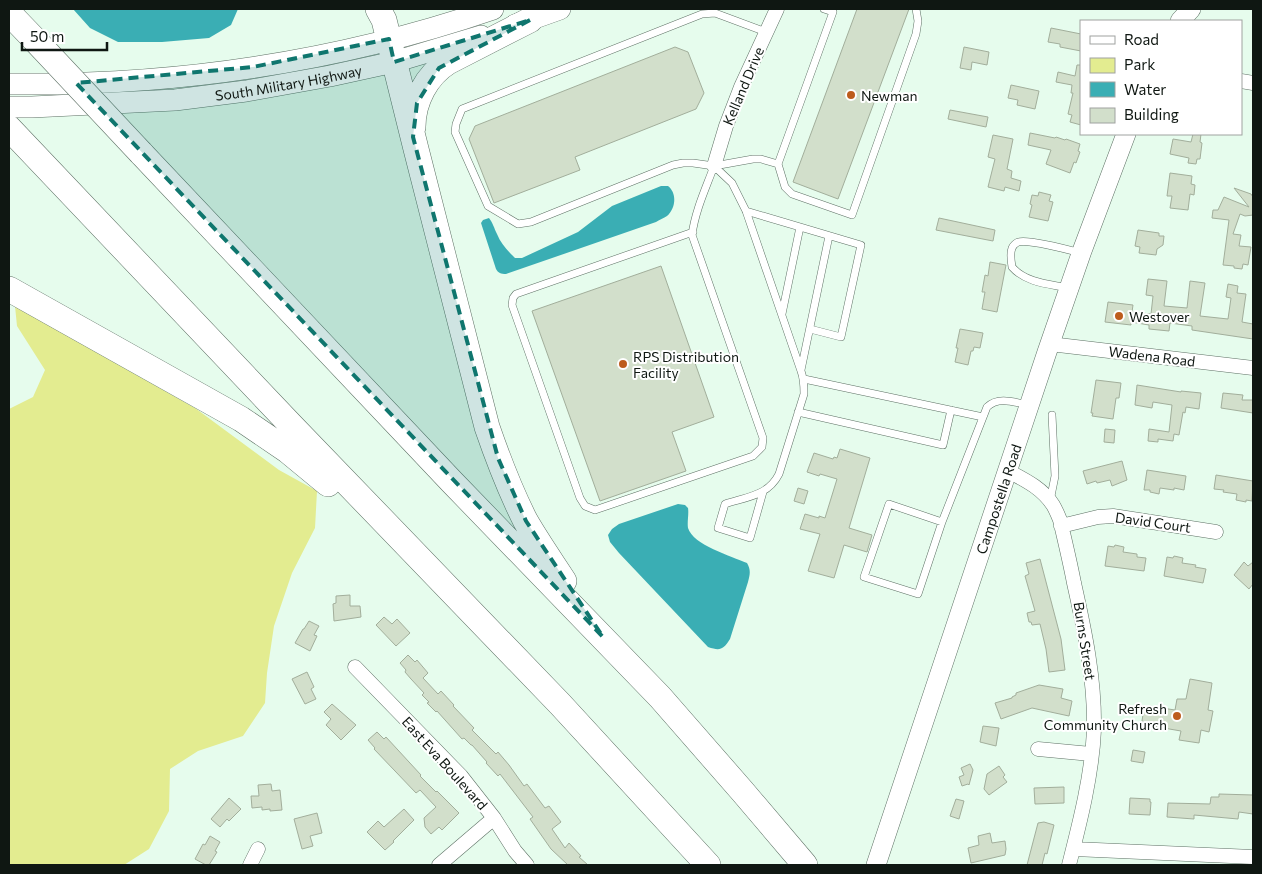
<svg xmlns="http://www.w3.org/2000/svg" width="1262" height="874" font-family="Commissioner,sans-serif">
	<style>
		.green { fill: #e3ec90 }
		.water { fill: #3aaeb4 }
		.building { fill: #d2dfcb; stroke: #a2ae9b }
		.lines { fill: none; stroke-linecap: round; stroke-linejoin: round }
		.service-casing { stroke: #5e7165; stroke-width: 8 }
		.minor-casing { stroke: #5e7165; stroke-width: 15 }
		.secondary-casing { stroke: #5e7165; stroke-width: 20 }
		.primary-casing { stroke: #5e7165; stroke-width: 22 }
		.motorway-casing { stroke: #5e7165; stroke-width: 26 }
		.service { stroke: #fff; stroke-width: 7 }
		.minor { stroke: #fff; stroke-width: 14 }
		.secondary { stroke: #fff; stroke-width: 19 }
		.primary { stroke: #fff; stroke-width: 21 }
		.motorway { stroke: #fff; stroke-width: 25 }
		.motorway-bridge-casing { stroke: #5e7165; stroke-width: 26; stroke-linecap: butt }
		.motorway-bridge { stroke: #fff; stroke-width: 25 }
		.marked { fill: #0f766e; fill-opacity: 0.2; stroke: #0f766e; stroke-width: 4; stroke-dasharray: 10 6; stroke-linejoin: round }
		.poi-dot { fill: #bd5c1d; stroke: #fff; stroke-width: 2 }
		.labels { text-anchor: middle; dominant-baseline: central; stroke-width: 4; stroke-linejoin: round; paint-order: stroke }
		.street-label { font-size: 14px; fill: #0f1712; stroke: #fff }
		.poi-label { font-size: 14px; fill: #0f1712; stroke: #fff; text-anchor: start }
	</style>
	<rect width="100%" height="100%" fill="#e6fced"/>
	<path class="green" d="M15,306l180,102 84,62 38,21 -2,37 -23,45 -18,53 -7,47 -2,30 -22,33 -45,15 -28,18 -1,42 -20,38 -25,16h-115v-456l24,-12 12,-27 -28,-44z"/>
	<path class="water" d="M73,9h165l-7,16 -22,13 -47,4h-44l-28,-14z
		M661,186h7c9,7 8,22 -1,30 -3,2 -8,4 -11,6l-150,52c-5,0 -8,-1 -10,-5l-15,-46 2,-3 6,-2c4,5 5,10 8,16 4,10 11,17 18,24h7l56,-26 34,-26z
		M678,504l7,1 3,3c1,6 -1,14 0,20 5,17 43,28 59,35 4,7 3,11 1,19l-18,57c-7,11 -10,12 -22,8l-89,-94 -9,-11 -2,-7 4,-6 7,-5z"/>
	<path class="building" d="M857,9h52l-71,190 -45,-17z
		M1051,28l30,6v17l-21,-4v-3l-12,-2z
		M675,47l13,5 16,41 -8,16 -121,48 5,13 -86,33 -25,-64 6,-13z
		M964,47l25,5 -2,13 -15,-3 -1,8 -11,-2z
		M1077,65h4v60l-11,-3 2,-7 -4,-1 5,-21h-2l1,-8 -16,-3 2,-10 17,4z
		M1011,85l28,6 -4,18 -18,-4 1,-5 -10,-2z
		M950,110l38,7 -2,10 -38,-8z
		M1030,133l25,5 1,-1 9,3 1,-1 14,5 -2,7 2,1 -4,11 -2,-1 -4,11 -24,-9 5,-14 -23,-5z
		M1193,134h8l-1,8 2,1 -2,16h-3l-1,5 -8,-1 1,-5 -19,-4 3,-15 18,3z
		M993,135l20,4 -6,30 5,2 -1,7 10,3 -2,10 -14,-4 -1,4 -16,-4 7,-28 -7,-2z
		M1170,173l22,3 -1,8 4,1 -1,10 -4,-1 -2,16 -18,-2 2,-12h-5z
		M1234,188l17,6 2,3v18l-8,1 -5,-2 -7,20 8,1 -2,11 12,1 -3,18 -5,-1 -1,5 -8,-1v-2l-11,-1 6,-45 -17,-2 1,-8h5l6,-13 25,10z
		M1039,192l12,3 -2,6 4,1 -5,19 -19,-4 3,-12 -2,-1 2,-9 6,1z
		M939,218l56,12 -2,11 -57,-11z
		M1138,230l21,3v3h5l-1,9 -6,4 -1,6 -17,-2 1,-6 -5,-1z
		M990,262l16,3 -9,47 -15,-3 3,-17h-3l3,-17 3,1z
		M661,266l53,151 -42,15 14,39 -86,30 -68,-190z
		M1148,279l19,2 -3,25 23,2 3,-27 15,2 -5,33 28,3 3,-21 -5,-1 2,-13 10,2 -1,7 9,1 -4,28 11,2v15l-61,-9v-4l-22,-3 -1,8 -20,-2v-4l-18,-3v3l-26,-3 3,-20 25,3 -1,7 19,2 2,-18 -7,-1z
		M960,329l23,4 -3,15 -6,-1 -1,4h-2l-3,14 -13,-3 3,-14h-2z
		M1096,380l25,3 -2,15h-3l-3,21 -21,-3 1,-3h-2z
		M1137,385l44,7v-1l20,2 -2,16 -13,-2 -1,6 -2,-1 -4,23 -5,-1 -1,7 -15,-2v3l-10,-1 1,-12 20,3 3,-27 -19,-3 -1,6 -17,-3z
		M1223,393l20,2 -1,5h11v13l-32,-5z
		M1105,429l10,1 -1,13 -10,-1z
		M840,449l30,9 -21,70 23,7 -5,17 -23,-7 -10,33 -26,-7 12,-37 -20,-5 5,-15 14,4v-2l6,2 12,-39 -17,-5 -1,2 -12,-4 7,-19 19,6 1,-2 3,1z
		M1122,461l5,19 -15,6 -2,-6 -13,3 -1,-2 -9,3 -4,-13z
		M1147,470l39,6 -2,14 -10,-2v2l-14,-2 -1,6 -9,-2v-2h-6z
		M1216,475l37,6 -1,20 -6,-1v2l-10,-2 1,-6 -14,-2 1,-2 -10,-1z
		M798,488l10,3 -4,13 -10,-3z
		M1115,545l9,2 -1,5 14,2v3l9,1 -2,13 -39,-5 3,-20 6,1z
		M1174,556l9,2 -1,5 14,2 -1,2 11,2 -3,14 -39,-7 3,-19 6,1z
		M1040,559l21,80 4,31 -16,2 -3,-23 -6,-25 -8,1 -1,-3h-2l-2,-9 8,-2 -10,-35 4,-2 -3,-11z
		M1244,562l4,4 5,-4v22l-4,5 -15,-14z
		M350,595v11h10l1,11 -27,4 -1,-17 3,-1v-7z
		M384,617l8,7 5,-5 13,14 -14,13 -20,-21z
		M309,621l10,5 -5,9 3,1 -7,15 -15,-8 8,-14h1z
		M408,655l7,7 2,-2 11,13 -5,5 15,16 3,-3 13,14 -1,1 21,22 -2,2 24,24 2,-2 11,13 15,21 3,-2 18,24 4,-2 12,16 -9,7 13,19 4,-5 12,13 -2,1 9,8h-20l-17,-16 -21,-30 3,-2 -33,-43 -2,2 -12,-13 1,-1 -15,-17h-1l-7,-7 -2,1 -25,-28 -1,1 -9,-9 2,-1 -7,-7 2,-2 -13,-14 -6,-7 1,-2 -6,-7z
		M307,672l7,15 -3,2 5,10 -11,5 -13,-25z
		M1190,679l22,4 -4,27 5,1 -4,21 -8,-2 -2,13 -20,-3 2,-9 -35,-6v-3l-4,-1 2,-13 5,1v-3l26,4 2,-11h9z
		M1039,685l24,4 -2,9 11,3 -3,15 -37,-8 -31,11 -6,-16 17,-5v-1l4,-2v-2z
		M332,704l24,21 -15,15 -15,-15 5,-6 -7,-7z
		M983,726l16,2 -3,18 -16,-4z
		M377,732l7,7 2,-2 35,38 -1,1 16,16 1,-1 22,22 -17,17 -3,-3 -8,7 -6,-7 -1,-9 12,-11 -16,-17 -4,3 -42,-44 1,-1 -7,-8z
		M1133,750l12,2 -2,11 -12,-2z
		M970,764l3,6 -4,15 -1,-1 -6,2 -3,-9 5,-2 -3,-7z
		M999,766l6,9 -2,2 4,5 -18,13 -5,-6 3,-15z
		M271,784l1,7 8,-1 2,20 -12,1v-2l-8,1v-3l-10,1 -1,-12h8l-1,-11z
		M1064,787v16l-29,1 -1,-16z
		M1219,794l34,1v19l-14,-2 -1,7 -44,-4v4l-27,-2 1,-14 42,1 1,-7h8z
		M229,798l12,11 -12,12 -2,-2 -7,8 -9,-8z
		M1130,798l20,1v3h1l-1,13 -21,-1z
		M956,799l8,2 -5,18 -9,-3z
		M404,809l10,11 -21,21 1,1 -9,8 -18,-18 11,-11 6,6z
		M317,813l5,20 -12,3 3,10 -11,3 -8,-30z
		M1044,822l10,3 -7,29 -2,-1 -3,12h-15l11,-42z
		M990,833l2,10 13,-2 1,8 -1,6 -34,8 -3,-15 11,-3 -1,-9z
		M210,836l10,6 -5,9 2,1 -8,13h-3l-11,-6 8,-15 2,1z"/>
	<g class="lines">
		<g class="service-casing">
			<path id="service" d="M766,32l-51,-19 -13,1 -240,95 -6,15 -1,8 33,74 30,18 13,-2 142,-57 10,-2h10l21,3 39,-7h8l17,5 55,-152 -9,-3
				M778,164l7,23 7,7 60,21 64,-181 2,-13 -2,-12
				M746,211l115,34 -20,92 -31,-8
				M693,232l-177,62 -3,4 -1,7 68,193 5,8 10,4 158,-54 9,-9 1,-9 -71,-203c3,-24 14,-47 22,-69l18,17 14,28 55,160c3,8 3,15 3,23l-25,80c-11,22 -33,23 -54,30l-7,24 32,10 13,-46
				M1068,288c-19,-4 -42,-5 -56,-21 -1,-6 -2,-14 0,-19 1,-2 4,-5 6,-6 10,-3 52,8 63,11
				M782,314l18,-87
				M801,370l28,-134
				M804,379l179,38
				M798,412l145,33 8,-35
				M1050,501l5,-25 -3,-61
				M942,522l-53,-18 -25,73 54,17 24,-72 45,-115c11,-11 27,-5 41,-2"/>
		</g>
		<g class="minor-casing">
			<path id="minor" d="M1241,81l12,2
				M714,166l12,-40 15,-39 36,-78
				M1050,344l203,24
				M1008,471c17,9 34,17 45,34 3,5 5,10 7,15 5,21 10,42 14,63 11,49 21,97 20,147 -2,45 -14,92 -25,135
				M1061,526l37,-9 15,-1 103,16
				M355,667l106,109 33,42 21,33 12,14
				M1038,749l53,5
				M1074,849l179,8
				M250,865l8,-16
				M439,865l55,-47"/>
		</g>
		<g class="secondary-casing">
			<g id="secondary">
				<path d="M1180,21l11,-12"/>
				<path id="s1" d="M876,865l171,-513 35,-101 44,-117"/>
			</g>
		</g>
		<g class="primary-casing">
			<g id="primary">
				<path d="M515,25l45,-16"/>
				<path d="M9,84c164,2 329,-22 484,-75"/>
				<path id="s2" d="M9,107h23l143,-7 71,-9 84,-15 64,-14 87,-26"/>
			</g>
		</g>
		<g class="motorway-casing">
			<path id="motorway" d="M378,9l6,11 32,129 71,278c11,32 23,63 38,93 12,21 26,41 39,61
				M9,13l25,26
				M413,127c0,-26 14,-52 35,-65l82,-42
				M9,128l281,296 270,280 148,161
				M141,153l311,329 208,215 83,95 62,73
				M9,289l232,130 47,32 40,33"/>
		</g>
		<use href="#service" class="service"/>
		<use href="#minor" class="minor"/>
		<use href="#secondary" class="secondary"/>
		<use href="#primary" class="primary"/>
		<use href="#motorway" class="motorway"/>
		<g class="motorway-bridge-casing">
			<path id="motorway-bridge" d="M34,39l107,114"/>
		</g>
		<use href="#motorway-bridge" class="motorway-bridge"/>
	</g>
	<path class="marked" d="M530,20l-91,48 -22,35 -4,34 85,321 28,63 77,116 -527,-554 177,-16 136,-28 5,23z"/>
	<g class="poi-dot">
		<circle cx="851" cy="95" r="5"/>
		<circle cx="1119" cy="316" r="5"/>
		<circle cx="623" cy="364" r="5"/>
		<circle cx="1177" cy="716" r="5"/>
	</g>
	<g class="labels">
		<g class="street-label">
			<text stroke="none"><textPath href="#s2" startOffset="281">South Military Highway</textPath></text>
			<text transform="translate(743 86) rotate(-67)">Kelland Drive</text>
			<text transform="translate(1152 356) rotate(7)">Wadena Road</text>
			<text stroke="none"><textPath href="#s1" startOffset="386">Campostella Road</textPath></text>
			<text transform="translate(1153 522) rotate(8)">David Court</text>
			<text transform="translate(1085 641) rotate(81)">Burns Street</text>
			<text transform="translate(445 763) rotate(48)">East Eva Boulevard</text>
		</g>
		<g class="poi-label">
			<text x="861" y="95">Newman</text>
			<text x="1129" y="316">Westover</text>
			<text x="633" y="356">RPS Distribution<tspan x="633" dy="16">Facility</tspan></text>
			<text x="1167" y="708" text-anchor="end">Refresh<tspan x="1167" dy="16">Community Church</tspan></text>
		</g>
	</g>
	<rect width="1262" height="874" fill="none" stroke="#0f1712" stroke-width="20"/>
	<rect x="1080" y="20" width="162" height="115" fill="#ffffff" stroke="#9fa2a0"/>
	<rect x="1090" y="36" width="25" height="8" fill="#ffffff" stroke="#9fa2a0"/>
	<text x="1124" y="45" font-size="15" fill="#0f1712">Road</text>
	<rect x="1090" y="58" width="25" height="15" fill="#e3ec90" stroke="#9fa2a0"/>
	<text x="1124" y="70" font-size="15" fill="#0f1712">Park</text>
	<rect x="1090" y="82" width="25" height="15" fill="#3aaeb4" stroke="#9fa2a0"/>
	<text x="1124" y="95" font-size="15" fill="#0f1712">Water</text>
	<rect x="1090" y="108" width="25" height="15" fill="#d2dfcb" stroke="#9fa2a0"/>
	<text x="1124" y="120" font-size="15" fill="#0f1712">Building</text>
	<path d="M22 42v8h85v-8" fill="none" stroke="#0f1712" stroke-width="2.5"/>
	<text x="30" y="42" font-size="15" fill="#0f1712" stroke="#ffffff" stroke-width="4" paint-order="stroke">50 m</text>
</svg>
